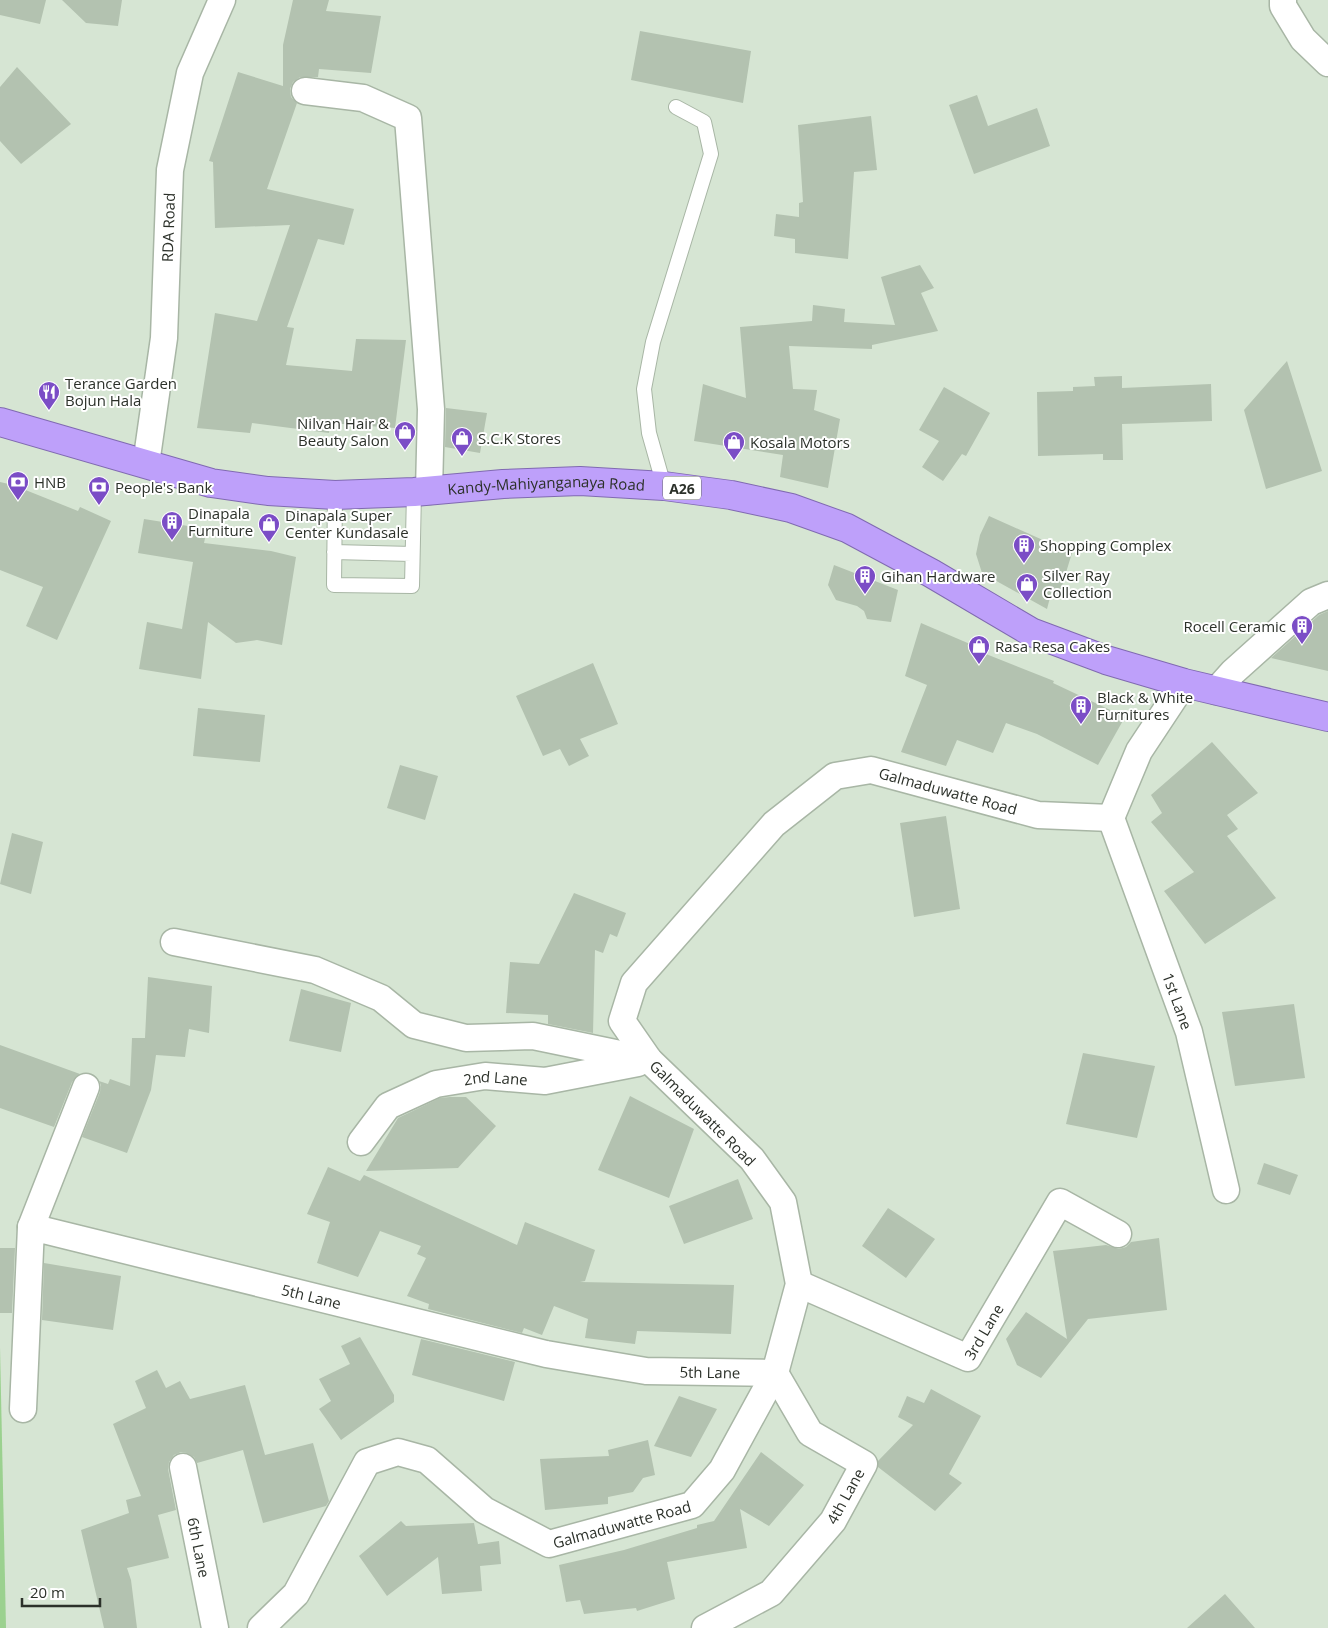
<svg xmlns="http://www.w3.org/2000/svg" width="1328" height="1628" font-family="'Open Sans',sans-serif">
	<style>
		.green { fill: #9bd18f }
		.building { fill: #b3c2b0 }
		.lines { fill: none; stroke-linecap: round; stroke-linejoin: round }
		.service-casing { stroke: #a8b6a5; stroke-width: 16 }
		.minor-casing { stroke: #a8b6a5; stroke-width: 29 }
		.trunk-casing { stroke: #806ab1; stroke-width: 30 }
		.service { stroke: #fff; stroke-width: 14 }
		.minor { stroke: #fff; stroke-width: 26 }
		.trunk { stroke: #bea0fa; stroke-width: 28 }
		.labels { text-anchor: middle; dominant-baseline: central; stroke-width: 4; stroke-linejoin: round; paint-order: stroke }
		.shield { fill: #fff; stroke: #6b6f6a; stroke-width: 1 }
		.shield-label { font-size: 14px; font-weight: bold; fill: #2c312a }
		.street-label { font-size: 15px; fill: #2c312a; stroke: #fff }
		.poi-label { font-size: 15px; fill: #2c312a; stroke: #fff; text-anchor: start }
	</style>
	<rect width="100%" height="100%" fill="#d6e5d3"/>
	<path class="green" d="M0,1347l6,281h-6z"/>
	<path class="building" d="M0,0h46l-6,24 -40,-9z
		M62,0h60l-4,26 -32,-3z
		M293,0h36l-3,11 55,5 -10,57 -52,-4 -1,8h-18l-7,5 -3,7 1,8 6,6 -30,86 87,20 -10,36 -26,-6 -31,88 7,1 -8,37 66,6 4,-32 50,1 -11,88 -65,-5 -1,10 -77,-10 -2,10 -53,-5 18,-115 42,8 33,-96 -75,3 -2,-66 -4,-1 29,-89 45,14v-41z
		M640,31l111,20 -8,52 -112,-23z
		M17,67l54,57 -50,40 -21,-23v-54z
		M977,95l11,31 49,-18 13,38 -76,28 -25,-69z
		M871,116l6,54 -23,2 -6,87 -53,-6v-14l-21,-3 2,-22 23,3v-14l4,-1 -5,-77z
		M920,265l14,23 -13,5 17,38 -66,14v4l-83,-3 4,43 24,1 -3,20 26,9 -12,69 -48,-11 3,-22 -89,-14 9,-57 43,14 -6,-71 72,-6 1,-16 32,4 -1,13 51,3 -14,-48z
		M1287,361l35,110 -56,18 -22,-79z
		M1122,376v12l89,-4 1,37 -90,3 1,36h-20v-6l-65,2 -1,-64 36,-1v-4l22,-1 -1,-9z
		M944,387l46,26 -24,43 -4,-2 -19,27 -21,-14 17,-26 -20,-11z
		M446,408l41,5 -7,40 -35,-6z
		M0,482l13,3 65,26 2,-4 31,14 -54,119 -31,-14 17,-39 -43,-17z
		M989,516l83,37 -12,39 -8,-2 -5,19 -65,-36 -6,-19 4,-19z
		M144,519l63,10 -3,14 67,8 25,6 -14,88 -25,-5 -21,3 -28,-21 -7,57 -62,-10 8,-47 35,7 11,-67 -55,-9z
		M834,565l64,25 -7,32 -24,-3 -3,-8 -7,-5 -21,-6 -8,-15z
		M1328,611v60l-57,-13 48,-43z
		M921,623l56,24 -1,3 78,31 -1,2 72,34 -27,48 -61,-31 -31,-11 -13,30 -36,-13 -11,26 -45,-14 26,-67 -22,-9z
		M593,663l25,61 -38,15 9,17 -20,10 -9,-17 -17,7 -27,-60z
		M198,708l67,7 -5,47 -67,-6z
		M1212,742l46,51 -31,22 11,14 -11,7 49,62 -71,46 -41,-53 30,-19 -43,-50 11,-9 -11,-18z
		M400,765l38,11 -13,44 -38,-12z
		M946,816l14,93 -46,8 -14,-94z
		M12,833l31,9 -12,52 -31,-10z
		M574,893l52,20 -9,24 -7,-3 -7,19 -8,-3 -2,83 -45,-9v-9l-42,-2 4,-51 29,2z
		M148,977l64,9 -3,47 -20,-4 -4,28 -29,-2 -5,35 -24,63 -45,-16 18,-45 1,-7 -2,-4 9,3 2,-5 20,7 2,-48h13z
		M301,989l50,14 -10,49 -52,-11z
		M1294,1004l11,74 -70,8 -13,-74z
		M0,1045l80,29 -8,8 -18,45 -54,-19z
		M1083,1053l72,13 -18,72 -71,-14z
		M630,1096l64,33 -25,69 -71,-28z
		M450,1097h16l30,29 -38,42 -92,3 32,-53 42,-20z
		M1264,1163l34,12 -8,20 -33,-11z
		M328,1167l32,14 4,-6 153,70 8,-23 70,28 -10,31 -5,1 154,3 -3,49 -94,-3 -2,13 -50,-6 3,-19 -34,-13 -12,29 -18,-7 -2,5 -94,-24 1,-5 -22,-8 19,-38 -9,-4 4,-8 -41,-15 -22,46 -41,-14 13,-41 -23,-8z
		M738,1179l15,40 -69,25 -15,-38z
		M888,1208l47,31 -29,39 -44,-32z
		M1159,1238l8,72 -79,9 -47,59 -24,-13 -11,-26 20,-27 41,27 -14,-88 53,-6 13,4 7,-2 5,-5z
		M0,1248h15l-3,65h-12z
		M44,1263l77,13 -8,54 -71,-10z
		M360,1337l34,58v7l-53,38 -22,-31 12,-8 -12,-22 31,-15 -9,-18z
		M421,1339l94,23 -11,39 -92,-26z
		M157,1370l9,18 14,-7 10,18 55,-14 20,70 48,-12 16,58 -3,5 -63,17 -20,-73 -46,13 -3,-6 -7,-4 -6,-1 -7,3 -5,7 -1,7 8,41 -18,5 11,43 -42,10 4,12 6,48h-33l-23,-98 48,-17 -3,-13 15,-4 -28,-72 33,-16 -11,-27z
		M931,1389l50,27 -32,58 13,9 -27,28 -57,-44v-6l35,-36 -15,-8 9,-21 17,7z
		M679,1396l38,13 -26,48 -37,-11z
		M648,1440l7,35 -12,3 -10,14 -25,5v7l-63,6 -5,-51 69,-3 -1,-6z
		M761,1452l43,33 -35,41 -29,-17 7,39 -80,14 8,37 -38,12 -1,-3 -52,6 -4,-14 -14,2 -7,-37 65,-15 73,-22v-3l17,-4z
		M401,1521l5,5 68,-3 4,21 21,-3 2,23 -21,2 2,25 -40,3 -4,-37 -51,39 -28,-40z
		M1225,1594l30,34h-68z"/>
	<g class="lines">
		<g class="service-casing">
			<path id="service" d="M664,486l-15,-53 -5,-44 9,-47 58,-188 -7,-32 -28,-15
				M335,495l-1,90 78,1 2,-94
				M334,552l78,2"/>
		</g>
		<g class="minor-casing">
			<g id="minor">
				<path d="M1283,0v6l20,33 25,24"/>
				<path d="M305,91l58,7 45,20 23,291 -2,82"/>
				<path id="s1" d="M146,464l18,-126 6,-168 20,-97 32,-73"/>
				<path d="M1216,691l17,-19 78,-70 17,-7"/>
				<path id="s2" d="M1111,818l78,214 37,158"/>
				<path d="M174,942l141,28 66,28 33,27 52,13 67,-2 116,24"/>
				<path id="s3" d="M361,1142l27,-36 48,-22 49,-8 60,5 93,-18"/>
				<path d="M31,1227l55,-140"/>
				<path id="s4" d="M799,1284l169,74 92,-156 58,32"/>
				<path id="s5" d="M23,1409l8,-182 515,127 100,17 129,2 35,60 54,31 -31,57 -62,72 -66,35"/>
				<path id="s6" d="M183,1467l32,161"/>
				<path id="s7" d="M261,1628l35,-34 71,-132 31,-10 29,8 57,50 65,34 143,-39 30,-35 53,-97 24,-89 -16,-82 -31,-43 -103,-99 -27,-39 12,-38 140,-159 61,-48 36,-6 167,45 73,3 28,-67 45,-68"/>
			</g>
		</g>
		<g class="trunk-casing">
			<g id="trunk">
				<path id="s8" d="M0,422l211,61 57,8 67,4 79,-3 89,-8 77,-3 84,5 67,9 60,13 56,20 84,45 100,59 75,28 78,23 144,34"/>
			</g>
		</g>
		<use href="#service" class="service"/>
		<use href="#minor" class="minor"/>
		<use href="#trunk" class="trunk"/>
	</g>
	<defs>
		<g id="restaurant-pin" transform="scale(1.125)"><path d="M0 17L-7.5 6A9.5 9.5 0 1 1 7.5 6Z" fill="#7b4dc6" stroke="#fff"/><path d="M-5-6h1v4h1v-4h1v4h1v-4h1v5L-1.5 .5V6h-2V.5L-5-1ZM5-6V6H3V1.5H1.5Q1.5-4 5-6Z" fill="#fff"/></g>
		<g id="shop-pin" transform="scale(1.125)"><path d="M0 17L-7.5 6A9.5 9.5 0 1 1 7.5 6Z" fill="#7b4dc6" stroke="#fff"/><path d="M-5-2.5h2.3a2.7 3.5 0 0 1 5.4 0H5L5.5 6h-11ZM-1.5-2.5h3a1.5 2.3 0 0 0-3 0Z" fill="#fff"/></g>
		<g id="bank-pin" transform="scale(1.125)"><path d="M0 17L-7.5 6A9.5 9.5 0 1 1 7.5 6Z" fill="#7b4dc6" stroke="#fff"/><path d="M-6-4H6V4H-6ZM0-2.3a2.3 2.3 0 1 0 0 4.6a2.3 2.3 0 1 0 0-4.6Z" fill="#fff"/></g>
		<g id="building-pin" transform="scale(1.125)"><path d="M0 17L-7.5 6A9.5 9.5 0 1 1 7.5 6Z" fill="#7b4dc6" stroke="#fff"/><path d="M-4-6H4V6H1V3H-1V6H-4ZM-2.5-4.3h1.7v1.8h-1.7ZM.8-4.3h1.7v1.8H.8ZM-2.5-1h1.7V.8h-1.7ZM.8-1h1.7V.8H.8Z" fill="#fff"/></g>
	</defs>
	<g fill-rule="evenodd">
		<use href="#restaurant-pin" x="49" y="392"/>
		<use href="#shop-pin" x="405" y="432"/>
		<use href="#shop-pin" x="462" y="438"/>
		<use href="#shop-pin" x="734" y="442"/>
		<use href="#bank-pin" x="18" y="482"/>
		<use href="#bank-pin" x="99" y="487"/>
		<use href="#building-pin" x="172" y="522"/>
		<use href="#shop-pin" x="269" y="524"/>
		<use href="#building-pin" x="1024" y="545"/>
		<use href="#building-pin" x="865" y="576"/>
		<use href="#shop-pin" x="1027" y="584"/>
		<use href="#building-pin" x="1302" y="626"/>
		<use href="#shop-pin" x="979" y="646"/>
		<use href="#building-pin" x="1081" y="706"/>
	</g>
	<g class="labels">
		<rect class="shield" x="663" y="476.5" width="38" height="23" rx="4"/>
		<g class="shield-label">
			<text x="682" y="488">A26</text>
		</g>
		<g class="street-label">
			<text stroke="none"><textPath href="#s1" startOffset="238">RDA Road</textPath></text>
			<text stroke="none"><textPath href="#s8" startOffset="556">Kandy-Mahiyanganaya Road</textPath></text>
			<text stroke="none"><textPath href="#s7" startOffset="1580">Galmaduwatte Road</textPath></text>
			<text stroke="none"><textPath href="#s2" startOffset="195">1st Lane</textPath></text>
			<text stroke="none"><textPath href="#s3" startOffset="158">2nd Lane</textPath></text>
			<text transform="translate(703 1113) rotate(45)">Galmaduwatte Road</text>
			<text stroke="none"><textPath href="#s5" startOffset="471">5th Lane</textPath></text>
			<text stroke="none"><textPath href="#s4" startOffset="215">3rd Lane</textPath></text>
			<text stroke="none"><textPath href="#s5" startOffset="878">5th Lane</textPath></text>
			<text transform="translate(845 1496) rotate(-61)">4th Lane</text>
			<text stroke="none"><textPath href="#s7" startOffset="486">Galmaduwatte Road</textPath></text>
			<text stroke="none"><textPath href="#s6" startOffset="82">6th Lane</textPath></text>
		</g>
		<g class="poi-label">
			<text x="65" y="383">Terance Garden<tspan x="65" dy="17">Bojun Hala</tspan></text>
			<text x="389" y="423" text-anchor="end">Nilvan Hair &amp;<tspan x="389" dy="17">Beauty Salon</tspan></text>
			<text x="478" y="438">S.C.K Stores</text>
			<text x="750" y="442">Kosala Motors</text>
			<text x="34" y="482">HNB</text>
			<text x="115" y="487">People's Bank</text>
			<text x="188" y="513">Dinapala<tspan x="188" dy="17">Furniture</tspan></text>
			<text x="285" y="515">Dinapala Super<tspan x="285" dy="17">Center Kundasale</tspan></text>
			<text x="1040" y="545">Shopping Complex</text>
			<text x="1043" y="575">Silver Ray<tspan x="1043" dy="17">Collection</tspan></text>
			<text x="881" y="576">Gihan Hardware</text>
			<text x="1286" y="626" text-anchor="end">Rocell Ceramic</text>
			<text x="995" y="646">Rasa Resa Cakes</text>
			<text x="1097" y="697">Black &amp; White<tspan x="1097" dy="17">Furnitures</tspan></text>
		</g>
	</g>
	<path d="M22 1598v8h78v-8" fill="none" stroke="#2c312a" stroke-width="2.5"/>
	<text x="30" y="1598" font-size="15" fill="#2c312a" stroke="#ffffff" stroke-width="4" paint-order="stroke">20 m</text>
</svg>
